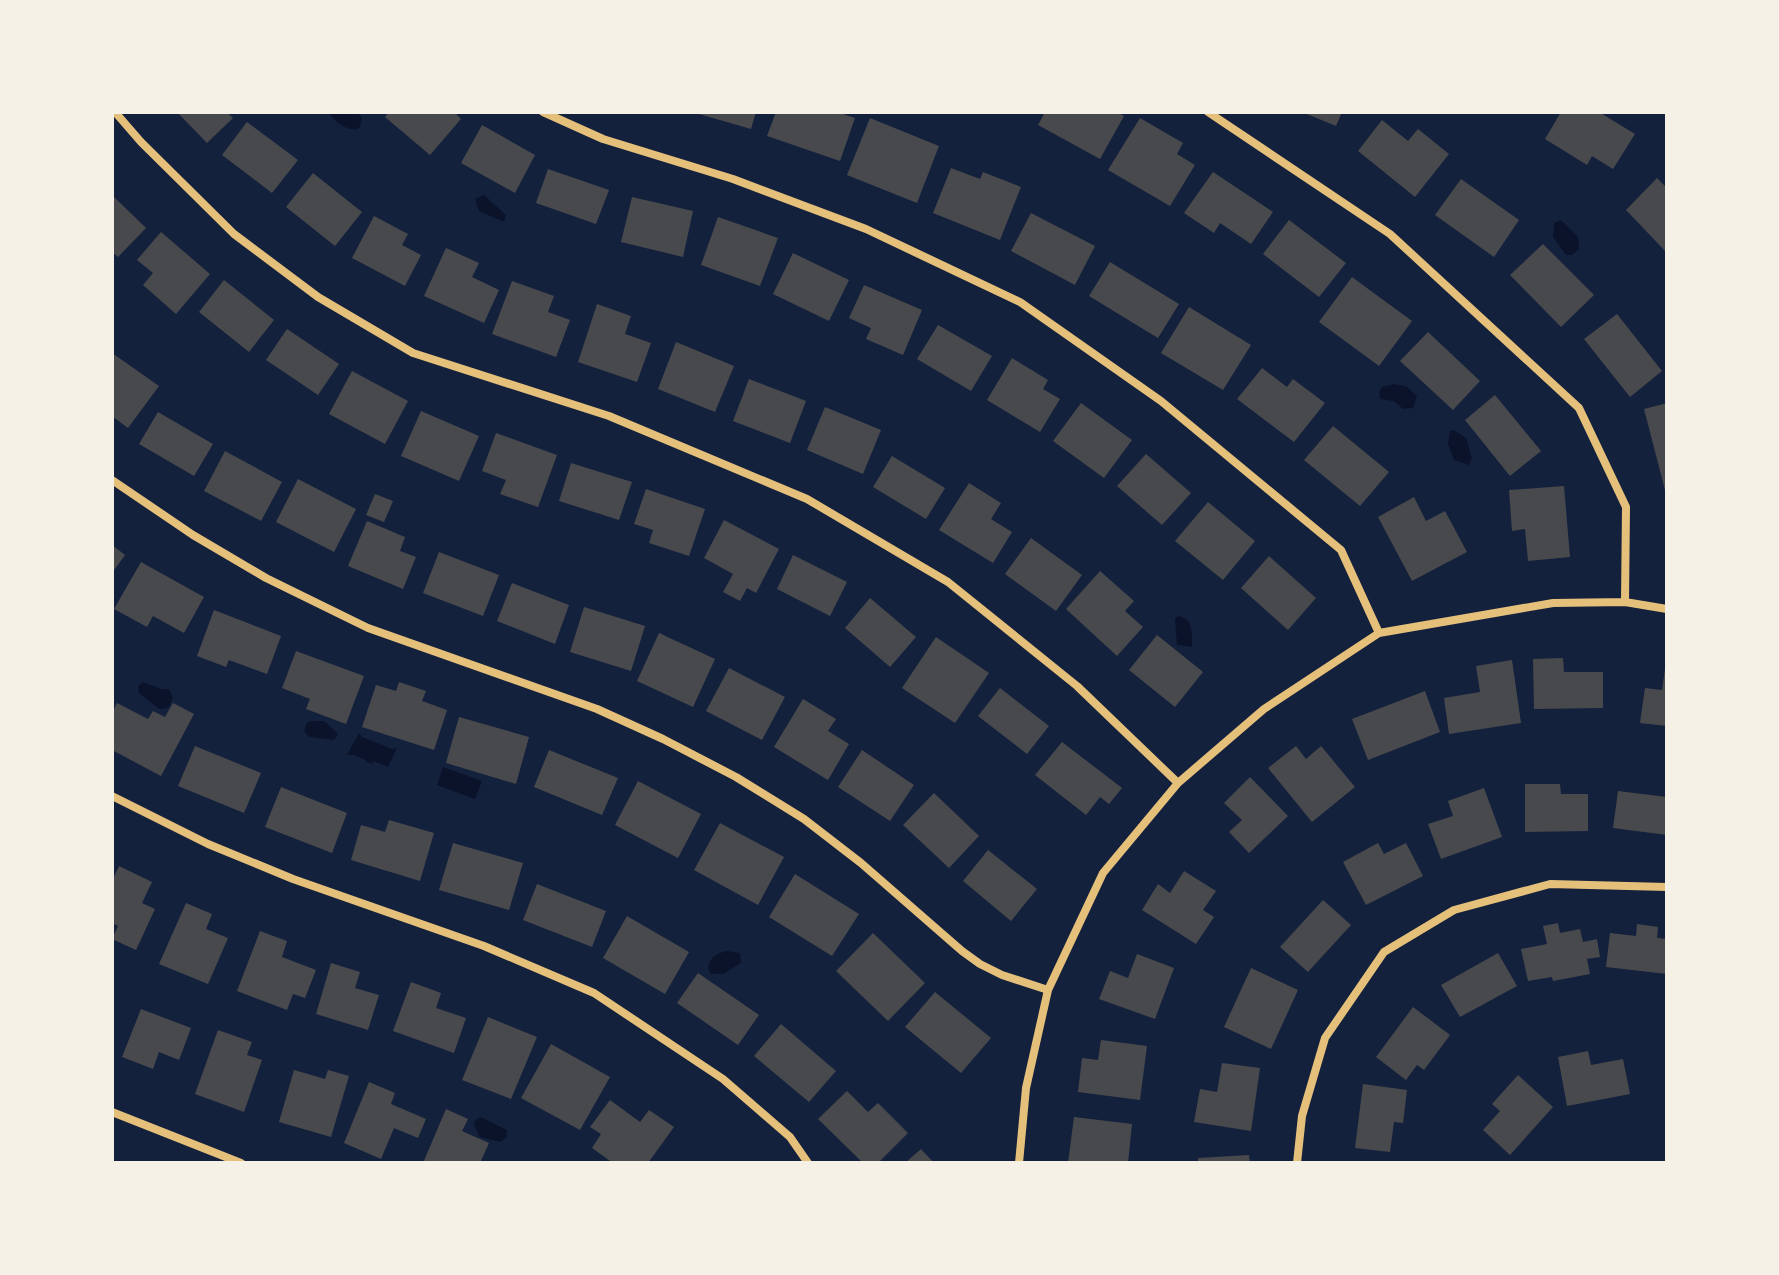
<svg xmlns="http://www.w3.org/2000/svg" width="1779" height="1275" font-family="'Public Sans',sans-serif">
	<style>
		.water { fill: #0b132b }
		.building { fill: #48494c }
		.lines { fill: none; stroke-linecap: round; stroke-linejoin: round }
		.minor { stroke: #e5c07b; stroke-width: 8 }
	</style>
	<rect width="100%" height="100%" fill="#14213d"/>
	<path class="water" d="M328,112h29l5,6 -2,9 -3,2c-13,2 -23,-9 -29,-17z
		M484,195l22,20 -2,7 -25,-11 -4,-12z
		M1561,220l17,17 1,12 -7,6h-6l-13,-18 1,-14z
		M1394,384l12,2 11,10 -4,12 -10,1 -9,-8 -14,-2 -1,-7 3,-5z
		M1454,430l12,8 6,20 -3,7 -15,-5 -6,-16 2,-13z
		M1178,616c16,3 14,18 14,31l-15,-2 -2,-26z
		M143,682l18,7h8l4,9 -5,10 -9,1 -20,-16 -1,-7z
		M311,721h13l14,13 -4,6 -25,-3 -5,-6 3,-8z
		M359,733l3,4 30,12 5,-1 -9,19 -14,-6 -2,3 -6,-2v-2l-13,-5h-6z
		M443,767l39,14 -7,18 -38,-14z
		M727,951l13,2 1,10 -18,11h-12l-3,-6c2,-11 9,-15 19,-17z
		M481,1117l26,13 -1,8 -6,4 -20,-5 -6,-12 1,-5z"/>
	<path class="building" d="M177,112h50l6,6 -26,25z
		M389,112h65l7,7 -31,36 -45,-38z
		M692,112h64l-5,17z
		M776,112h61l18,6 -15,43 -73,-25z
		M1045,112h72l7,4 -24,43 -62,-34z
		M1302,112h40l-6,14z
		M1561,112h38l36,22 -22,35 -21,-13 -5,9 -42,-26z
		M870,118l69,28 -22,57 -70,-28z
		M1140,118l43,25 -6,11 18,11 -25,41 -62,-36z
		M1382,120l26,21 10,-12 31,25 -34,43 -57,-46z
		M247,122l51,38 -26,33 -50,-38z
		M482,125l53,30 -20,38 -54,-30z
		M951,168l29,11 3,-7 38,15 -21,53 -67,-27z
		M548,169l61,21 -13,34 -60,-21z
		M1213,172l60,40 -22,32 -31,-21 -6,10 -30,-20z
		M313,173l49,39 -27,34 -49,-39z
		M1657,178l10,10v65l-41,-43z
		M1461,179l58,41 -25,37 -59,-42z
		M112,195l34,33 -28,29 -6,-5z
		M632,197l61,14 -10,46 -62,-15z
		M1031,213l64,33 -20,39 -64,-34z
		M374,216l34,18 -6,11 19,10 -16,31 -53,-28z
		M718,217l60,21 -18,48 -59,-21z
		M1289,220l57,43 -27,34 -56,-43z
		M161,232l49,42 -34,40 -33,-29 10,-12 -16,-13z
		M1543,244l51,51 -33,32 -51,-52z
		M446,248l33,15 -7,14 27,13 -15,33 -60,-27z
		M793,253l56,27 -20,41 -56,-27z
		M1110,262l69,42 -21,34 -69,-42z
		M1352,277l60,44 -33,45 -60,-44z
		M224,280l50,40 -25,32 -50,-40z
		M512,281l42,15 -6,16 22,8 -14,37 -64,-23z
		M864,285l58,25 -19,45 -37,-16 5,-11 -22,-10z
		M597,304l34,12 -6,18 26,9 -14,39 -59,-20z
		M1189,307l62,38 -28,45 -62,-37z
		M1617,314l45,57 -32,26 -46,-58z
		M938,325l54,31 -21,35 -54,-32z
		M287,329l52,35 -21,31 -52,-35z
		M1428,332l52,49 -27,29 -53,-49z
		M676,342l58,24 -19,46 -57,-23z
		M112,353l47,33 -31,42 -16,-12z
		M1012,358l36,22 -5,9 17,10 -20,33 -53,-32z
		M1262,368l25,19 6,-8 32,24 -31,39 -57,-43z
		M352,371l56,30 -23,43 -56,-30z
		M749,379l57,22 -16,42 -57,-22z
		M1495,395l46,56 -31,25 -45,-56z
		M1081,403l51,37 -28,38 -51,-37z
		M1667,403v91h-1l-22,-85z
		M825,407l56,23 -18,44 -56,-24z
		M421,411l58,25 -20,45 -58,-25z
		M158,412l55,32 -19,32 -55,-32z
		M1333,426l56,46 -29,34 -56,-46z
		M496,433l61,22 -19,52 -38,-13 6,-14 -24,-9z
		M225,451l57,31 -21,39 -57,-30z
		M1146,454l45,39 -29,32 -45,-39z
		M892,456l53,32 -19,31 -53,-32z
		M571,463l61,19 -13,38 -60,-19z
		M298,479l58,30 -22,43 -58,-30z
		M969,483l32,20 -10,16 21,13 -19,31 -54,-33z
		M1564,486l6,71 -42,4 -3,-32 -13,2 -3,-41z
		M646,489l59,20 -16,47 -40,-13 4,-13 -19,-6z
		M375,494l18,7 -9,21 -18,-7z
		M1414,497l12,24 19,-10 22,41 -55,29 -34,-64z
		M1208,502l47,39 -32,39 -48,-39z
		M724,520l55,29 -23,44 -9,-5 -7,13 -17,-9 10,-18 -29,-16z
		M367,521l38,16 -5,14 16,6 -13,32 -55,-23z
		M1031,538l51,37 -26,36 -51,-37z
		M112,545l13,10 -13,18z
		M439,552l60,23 -16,41 -60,-23z
		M793,555l54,27 -17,34 -53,-27z
		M1269,556l47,42 -28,32 -47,-42z
		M141,562l63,35 -20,36 -31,-17 -6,11 -33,-18z
		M1100,571l34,30 -9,10 18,16 -26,29 -51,-47z
		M512,583l57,22 -14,39 -58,-23z
		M870,598l46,39 -26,30 -45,-39z
		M584,607l61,19 -14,45 -61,-19z
		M214,610l67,26 -14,38 -38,-14 -3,7 -29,-11z
		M659,633l56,26 -22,48 -56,-26z
		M1157,635l46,37 -28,35 -46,-37z
		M936,637l53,36 -34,50 -53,-35z
		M296,651l68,25 -18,48 -40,-15 4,-10 -28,-11z
		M1563,658l1,14h39v36l-69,1 -1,-50z
		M1512,660l9,63 -72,11 -5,-36 36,-6 -4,-26z
		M729,668l56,29 -23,43 -56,-29z
		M1665,669l2,57 -27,-3 5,-35 17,2z
		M399,682l27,9 -4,10 25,9 -13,40 -72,-23 14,-42 20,6z
		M1000,688l49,38 -22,28 -49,-38z
		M1425,691l15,41 -72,28 -16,-41z
		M803,699l33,20 -8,12 21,13 -21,36 -54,-33z
		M117,703l31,16 5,-8 12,6 8,-14 21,11 -33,62 -49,-26v-37z
		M459,717l70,20 -13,47 -70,-21z
		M1062,742l60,46 -13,16 -9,-7 -14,18 -51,-40z
		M195,746l66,27 -17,40 -66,-27z
		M1296,746l10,13 15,-13 34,41 -43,35 -44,-54z
		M549,750l69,28 -16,37 -68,-28z
		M862,750l52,35 -24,36 -52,-34z
		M1250,777l38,39 -39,37 -20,-21 13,-12 -18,-17z
		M638,781l63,33 -23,44 -63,-33z
		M1525,784h35l1,10h27v37l-63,1z
		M281,787l66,26 -15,40 -67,-26z
		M1484,788l18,49 -61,22 -13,-35 25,-8 -5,-15z
		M1618,791l49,6v38l-54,-7z
		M934,793l45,43 -30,32 -46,-43z
		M389,820l45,13 -14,48 -69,-21 10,-35 24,7z
		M720,823l64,34 -26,48 -64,-35z
		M453,843l70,20 -14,47 -70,-20z
		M1378,843l6,11 22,-11 17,33 -57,29 -23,-43z
		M988,850l49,39 -26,32 -48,-40z
		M119,866l33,16 -10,21 13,6 -19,41 -24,-11 6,-13 -6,-3v-42z
		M1184,871l32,20 -13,19 11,7 -18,27 -54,-34 16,-26 12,9z
		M795,874l64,40 -27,42 -63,-39z
		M537,884l69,27 -14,36 -69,-27z
		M1323,900l28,25 -43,47 -28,-25z
		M186,903l26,11 -6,15 22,9 -20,46 -49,-20z
		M627,916l62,36 -24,42 -62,-36z
		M1558,923l2,10 20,-4 3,13 14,-3 3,18 -13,2 3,15 -37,7 -1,-4 -24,4 -7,-32 26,-5 -4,-18z
		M1637,924l21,3 -1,11 10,1v35l-61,-7 4,-34 26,3z
		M260,931l27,10 -5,16 34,13 -11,28 -12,-4 -6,16 -50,-19z
		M873,933l52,50 -37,38 -52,-50z
		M1498,953l19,33 -57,31 -19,-32z
		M1137,954l37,14 -19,51 -56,-20 11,-28 18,7z
		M331,963l29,9 -5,16 24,7 -11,35 -52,-16z
		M1251,968l47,22 -27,59 -47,-22z
		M698,973l61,42 -21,30 -61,-42z
		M411,982l30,11 -5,15 30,10 -12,35 -61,-22z
		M935,992l56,46 -30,35 -56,-46z
		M1413,1007l37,28 -26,35 -7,-5 -11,15 -30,-23z
		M141,1009l50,19 -12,32 -20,-8 -6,17 -31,-12z
		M488,1017l49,20 -26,62 -49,-19z
		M781,1024l55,47 -27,31 -55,-46z
		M218,1030l34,12 -5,13 15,5 -18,52 -49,-18z
		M1101,1040l46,6 -7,54 -62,-8 4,-34 16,2z
		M551,1044l59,33 -30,53 -59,-32z
		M1588,1051l3,14 32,-6 7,35 -63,12 -9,-49z
		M1222,1063l38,5 -9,63 -57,-9 6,-33 17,3z
		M294,1070l31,9 3,-9 21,6 -18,61 -52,-15z
		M1518,1075l35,32 -43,48 -27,-25 17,-19 -8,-7z
		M369,1082l26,11 -4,11 35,15 -8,19 -24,-10 -13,31 -37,-16z
		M1363,1084l44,6 -4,33 -9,-1 -4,30 -35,-4z
		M847,1091l21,21 10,-9 30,30 -30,30h-15l-45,-44z
		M610,1100l30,22 9,-12 25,17 -26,36h-35l-21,-15 9,-14 -11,-7z
		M446,1109l22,10 -6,12 27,12 -9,20h-57z
		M1074,1117l58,7 -4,39h-60z
		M921,1149l13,14h-29z
		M1249,1155l1,8h-52v-5z"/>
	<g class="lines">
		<path class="minor" d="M115,112l26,30 93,92 84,63 95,56 196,63 198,83 141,83 129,104 101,97
			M543,112l60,27 130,40 133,50 154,73 141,99 180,149 38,83
			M1208,112l182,122 189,174 47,99 -1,95
			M112,480l81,55 73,43 102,50 229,81 66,30 73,38 68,42 57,44 101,88 18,13 22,11 46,15
			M112,796l96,48 85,35 191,67 110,47 129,86 67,58 18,26
			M112,1112l129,51
			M1019,1163l7,-75 22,-98 55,-117 75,-90 86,-74 115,-76 174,-30 72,-1 42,7
			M1297,1163l5,-47 23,-78 59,-86 70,-42 96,-26 117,3"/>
	</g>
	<rect width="1779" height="1275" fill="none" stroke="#f6f1e7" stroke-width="228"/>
</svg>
